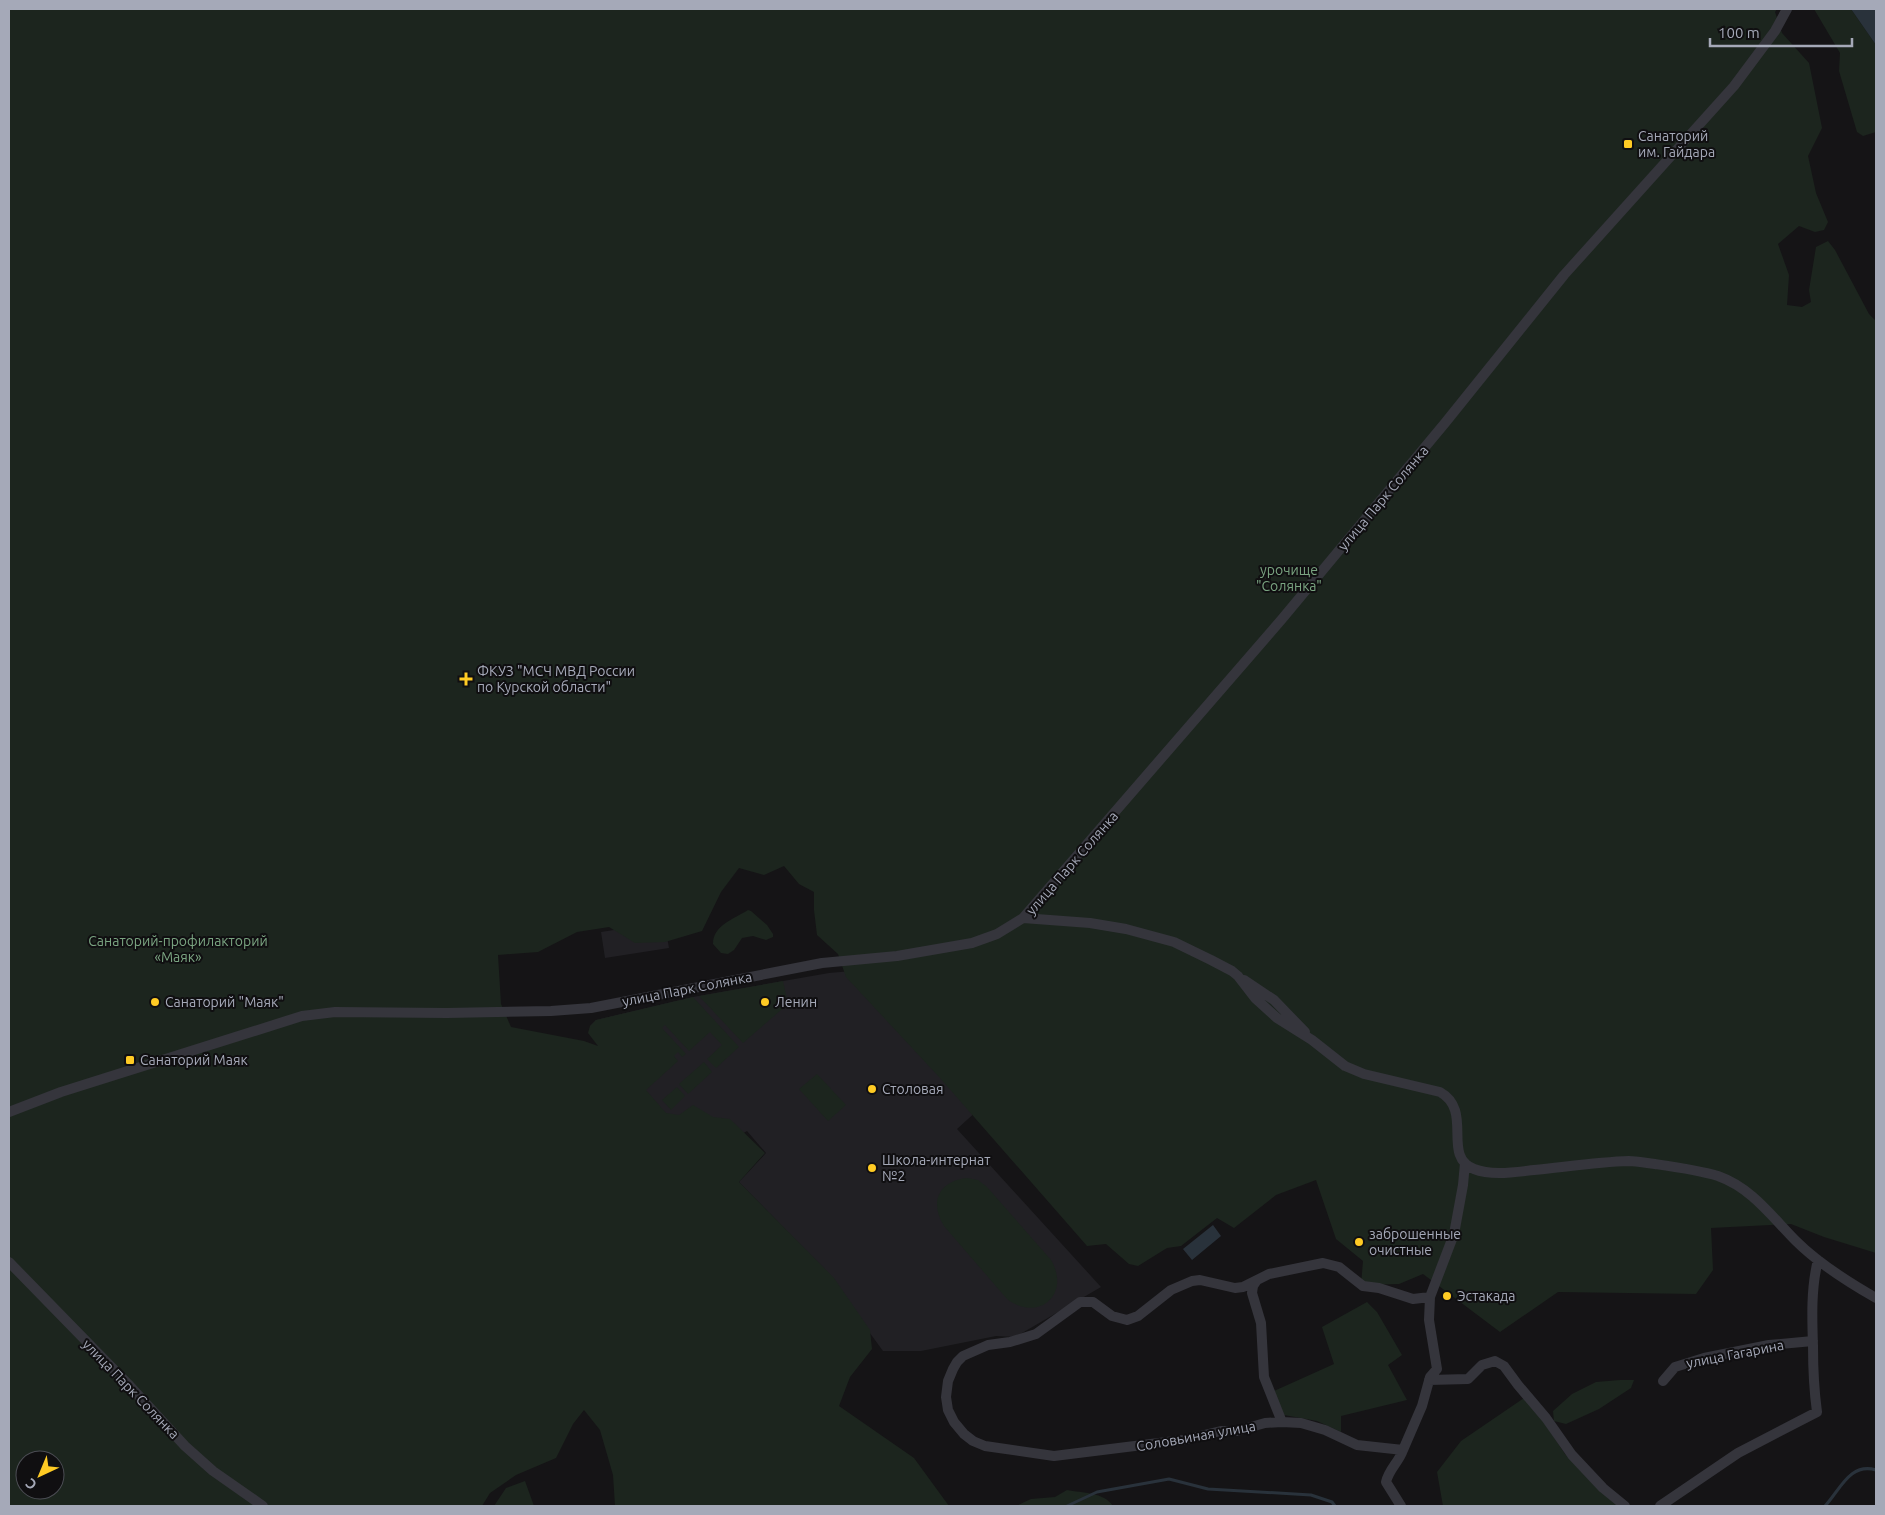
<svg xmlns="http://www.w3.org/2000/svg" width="1885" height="1515" font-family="Ubuntu,sans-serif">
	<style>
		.built { fill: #212024 }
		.green { fill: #1c251e; fill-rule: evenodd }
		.water { fill: #29323b }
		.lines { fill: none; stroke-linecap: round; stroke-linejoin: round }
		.stream { stroke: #29323b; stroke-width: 3 }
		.street { stroke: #35353c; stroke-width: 10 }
		.poi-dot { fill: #ffcb24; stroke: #100f11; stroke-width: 2 }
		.labels { text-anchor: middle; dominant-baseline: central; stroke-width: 4; stroke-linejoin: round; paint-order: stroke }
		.poi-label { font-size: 14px; fill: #a5a9b8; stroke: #100f11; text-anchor: start }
		.street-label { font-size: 14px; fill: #a5a9b8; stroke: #100f11 }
		.park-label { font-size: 14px; fill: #7aa481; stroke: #100f11 }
	</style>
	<rect width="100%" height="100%" fill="#151416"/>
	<path class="built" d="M646,925l19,1 4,22 -64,10 -4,-26z
		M863,970l116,139 -22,20 144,158 -86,50 -19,-1 -75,15h-38l-62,-85 -82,-84 27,-29 -19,-22 -40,23 -11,1 -106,-129 6,-6 97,-23 136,-24z"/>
	<path class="green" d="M9,9h1768l-2,3 7,21 27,30 13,65 -14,28 8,37 12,29 -4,8 -9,2 -16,-6 -21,18 11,31 -2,30 15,2 9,-5 -2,-12 7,-43 12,-6 7,9 34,64 7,7v932l-52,-16 -33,-13 -80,4 2,42 -17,24 -138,-2 -58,40 -77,-58 -24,10 -38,1 2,-24 -27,-22 -20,-59 -40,15 -42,33 -17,-10 -36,28 -14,2 -29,18 -9,-2 -23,-20 -19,2 -147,-168 -94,-101 -8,-23 -21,-19 -3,-25v-18l-15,-8 -15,-18 -20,9 -25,-7 -18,24 -19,39 -37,11 -30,1 -26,-16 -32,5 -39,20 -40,3 3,49 10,23 73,14 14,5 -10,-13 2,-7 6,-6 97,-23 46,50 -23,21 -9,-9 15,-14 -12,-13 -21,19 -24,-26 -3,3 24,26 -4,3 -4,-5 -4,4 4,5 -32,29 20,23 13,2 14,-10 20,12 17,2 35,34 -26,29 95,96 36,52 2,19 -22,28 -11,29 75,52 35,48h-334l-2,-31 -13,-45 -16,-20 -11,14 -17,34 -40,17 -26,18 -8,13h-473zM25,1460h30v30h-30z
		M1814,9h37l25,36v87l-13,4 -6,-4 -18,-61 1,-18z
		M748,910l3,1 16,14 6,9v3l-7,3 -13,-4 -11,2 -8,12 -6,4 -7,-1 -8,-9c0,-19 21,-25 35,-34z
		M783,981l5,23 -45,39 -44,-47z
		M704,1062l8,10 -24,22 -9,-10z
		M817,1074l29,31 -18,16 -29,-32z
		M677,1087l8,9 -14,14 -9,-10z
		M967,1178l11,2 9,7 64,73c20,34 -12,63 -44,39l-63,-73c-15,-24 -5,-45 23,-48z
		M1367,1302l10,10 25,43 -14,10 19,35 -66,16v16l-24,-11 -33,-6 -10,-24 60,-27 -12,-37z
		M1620,1380h14l-3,8 -32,21 -33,15 -12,-3 -1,-10 19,-17 24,-12z
		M1524,1398l17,20 24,36 32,34 21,18h-175l-6,-34 24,-31z
		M525,1481l9,25h-40l12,-18z
		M1067,1490c15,3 37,2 46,16h-97l15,-7 24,-2z"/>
	<path class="water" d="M1851,9h25v36z
		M1213,1225l8,11 -29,24 -9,-11z"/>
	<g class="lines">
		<path class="stream" d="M1067,1506l30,-14 72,-13 39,10 103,6 21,7 3,4
			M1825,1506c15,-16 25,-44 51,-36"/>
		<path class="street" d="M1023,918l67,5 36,6 48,13 37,18 21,11 6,5 17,22 22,20 35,22 33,26 19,8 76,18c34,19 1,64 34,77 18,7 41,3 60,1 31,-3 63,-8 95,-9 8,0 17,2 26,3 21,3 43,6 63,12 34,12 54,41 78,65 23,23 52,41 80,57
			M1244,980l30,20 31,32
			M9,1112l52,-20 241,-76 33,-4 112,1 104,-2 40,-3 231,-45 75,-7 75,-13 25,-9 26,-16 259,-299 163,-196 119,-148 170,-189 41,-55 12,-22
			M9,1262l119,122 57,62 28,25 50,35
			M1257,1280l-4,6 -1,7 9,30 3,54 18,45
			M1429,1380l39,-1 14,-14 13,-4 9,5 14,19 28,33 26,37 31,33 22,18
			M1663,1381l12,-14 29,-9 65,-13 44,-4
			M1403,1450l19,-44 8,-29 7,-8 -8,-49 1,-23 24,-63 9,-49 2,-22
			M1401,1506l-15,-24c3,-13 13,-20 17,-32l-46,-5 -32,-15 -24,-7 -19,-1 -17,1 -28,8h-16l-38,9 -129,16 -69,-10 -12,-5 -9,-7 -10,-12 -6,-12 -2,-13 2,-16 5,-12 4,-7 6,-6 25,-11 22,-3 26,-8 44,-32h13l19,14 15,4 11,-4 33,-26 21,-9 8,-1 35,8 8,-1 26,-13 54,-11 16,4 24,19 16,2 34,11 17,-2
			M1660,1506l78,-53 79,-41c-3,-22 -4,-44 -4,-66 -1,-29 -2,-58 5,-86"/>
	</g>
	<g class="poi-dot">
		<rect x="1623" y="139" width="10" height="10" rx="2.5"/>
		<path d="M463.5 671.5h5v5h5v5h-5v5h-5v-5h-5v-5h5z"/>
		<circle cx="155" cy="1002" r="5"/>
		<circle cx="765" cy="1002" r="5"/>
		<rect x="125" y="1055" width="10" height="10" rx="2.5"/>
		<circle cx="872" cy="1089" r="5"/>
		<circle cx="872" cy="1168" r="5"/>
		<circle cx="1359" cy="1242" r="5"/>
		<circle cx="1447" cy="1296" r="5"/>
	</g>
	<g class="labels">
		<g class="poi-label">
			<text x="1638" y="136">Санаторий<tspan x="1638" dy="16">им. Гайдара</tspan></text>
			<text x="477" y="671">ФКУЗ "МСЧ МВД России<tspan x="477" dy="16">по Курской области"</tspan></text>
			<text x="165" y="1002">Санаторий "Маяк"</text>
			<text x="775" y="1002">Ленин</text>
			<text x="140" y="1060">Санаторий Маяк</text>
			<text x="882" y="1089">Столовая</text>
			<text x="882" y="1160">Школа-интернат<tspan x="882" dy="16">№2</tspan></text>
			<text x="1369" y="1234">заброшенные<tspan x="1369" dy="16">очистные</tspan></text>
			<text x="1457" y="1296">Эстакада</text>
		</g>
		<g class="street-label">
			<text transform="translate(1383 498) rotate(-50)">улица Парк Солянка</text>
			<text transform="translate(1072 863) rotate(-49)">улица Парк Солянка</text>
			<text transform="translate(687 989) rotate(-11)">улица Парк Солянка</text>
			<text transform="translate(1735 1354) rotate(-11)">улица Гагарина</text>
			<text transform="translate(131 1389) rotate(46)">улица Парк Солянка</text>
			<text transform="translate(1196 1436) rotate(-10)">Соловьиная улица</text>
		</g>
		<g class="park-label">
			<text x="1289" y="570">урочище<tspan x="1289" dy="16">"Солянка"</tspan></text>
			<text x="178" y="941">Санаторий-профилакторий<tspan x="178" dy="16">«Маяк»</tspan></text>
		</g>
	</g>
	<rect width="1885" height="1515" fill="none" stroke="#a5a9b8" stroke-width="20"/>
	<g transform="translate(40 1475) rotate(224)"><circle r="24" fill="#100f11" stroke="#4c4d54"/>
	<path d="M0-4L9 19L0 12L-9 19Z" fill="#ffcb24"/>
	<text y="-8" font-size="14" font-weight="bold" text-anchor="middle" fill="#a5a9b8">С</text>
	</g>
	<path d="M1710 38v8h142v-8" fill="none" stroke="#a5a9b8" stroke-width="2.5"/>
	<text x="1718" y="38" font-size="15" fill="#a5a9b8" stroke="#100f11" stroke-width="4" paint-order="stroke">100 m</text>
</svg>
